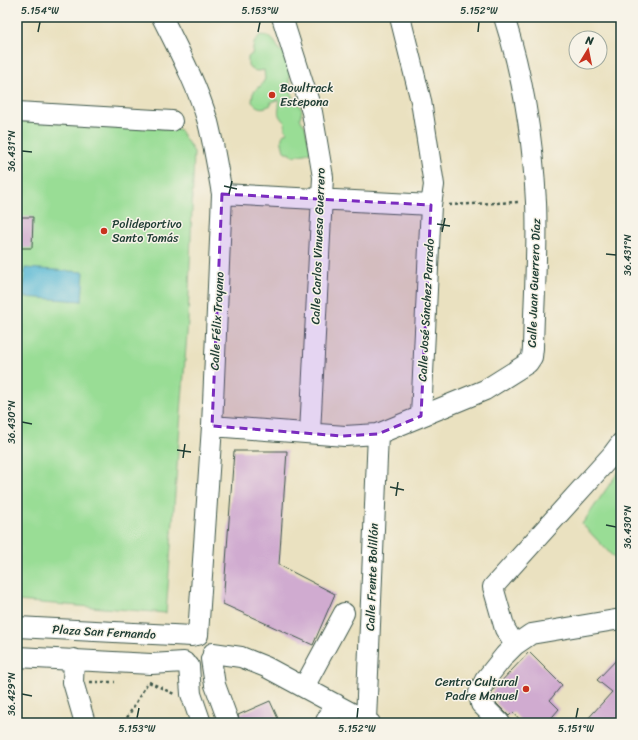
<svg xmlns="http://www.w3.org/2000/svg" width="638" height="740" font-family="Sriracha,sans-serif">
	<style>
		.green { fill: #99dd95; stroke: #5c8d64 }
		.water { fill: #55b7d4; stroke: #3a7a84 }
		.building { fill: #d0abd0 }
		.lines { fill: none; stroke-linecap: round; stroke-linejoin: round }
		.minor-casing { stroke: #3d5649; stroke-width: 22 }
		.path { stroke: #3d5649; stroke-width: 2.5; stroke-dasharray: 3 3; stroke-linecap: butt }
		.minor { stroke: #fff; stroke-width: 20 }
		.marked { fill: #7b2cbf; fill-opacity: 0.2; stroke: #7b2cbf; stroke-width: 3; stroke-dasharray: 8 5; stroke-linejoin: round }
		.ticks { fill: none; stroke: #1f3d34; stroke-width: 1.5 }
		.poi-dot { fill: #c8321e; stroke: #f7f3e8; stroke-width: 1.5 }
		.labels { text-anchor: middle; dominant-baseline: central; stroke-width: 3; stroke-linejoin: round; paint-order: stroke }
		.poi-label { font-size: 12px; fill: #1f3d34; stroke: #f7f3e8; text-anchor: start }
		.street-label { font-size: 12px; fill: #1f3d34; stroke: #f7f3e8 }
		.neatline { fill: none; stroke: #1f3d34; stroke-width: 1.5 }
		.ticks-label { font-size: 10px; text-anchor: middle; fill: #1f3d34 }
	</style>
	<rect width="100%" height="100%" fill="#f7f3e8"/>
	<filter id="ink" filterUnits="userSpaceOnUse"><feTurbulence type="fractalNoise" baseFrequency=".025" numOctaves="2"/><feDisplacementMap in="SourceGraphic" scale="8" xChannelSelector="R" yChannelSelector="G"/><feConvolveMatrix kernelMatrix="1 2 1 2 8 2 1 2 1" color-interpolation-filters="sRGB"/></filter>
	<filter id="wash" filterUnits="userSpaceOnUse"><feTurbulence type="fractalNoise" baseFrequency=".012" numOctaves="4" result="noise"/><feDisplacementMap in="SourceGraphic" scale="16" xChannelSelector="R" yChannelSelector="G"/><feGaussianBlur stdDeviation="0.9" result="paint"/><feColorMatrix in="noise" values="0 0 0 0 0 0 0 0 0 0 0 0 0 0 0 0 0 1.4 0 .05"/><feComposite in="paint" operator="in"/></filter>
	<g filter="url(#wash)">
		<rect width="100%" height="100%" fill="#eae1c0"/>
		<path class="green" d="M260,35c12,0 15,7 20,16l8,1 5,17 -4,11 4,19 5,2 4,10 -2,7 2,4 3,4 6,25 -6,3 -12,2 -9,-5c-2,-8 -5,-15 3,-19l-2,-2v-7c-12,-12 -3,-12 -7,-23l-7,2v3c-8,4 -13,4 -19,-3l1,-9 5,-6h2l5,-8 -1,-9c-8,2 -12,1 -16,-5v-8l4,-3 2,-11z
			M17,120l162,9 15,23 -6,168 -22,293 -149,-12z
			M621,468v97l-39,-41z"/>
		<path class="water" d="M25,268l59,4 -2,29 -59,-4z"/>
		<g id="blocks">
			<path class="building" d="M17,217h16l-1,31h-15z
				M234,451h53l-8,114 56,29 -22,51 -90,-41z
				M529,652l33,33 -12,15 9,9 -12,14h-24l-10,-11 -4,4 -13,-13 2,-2 -7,-7 3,-5z
				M621,655v68h-37l28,-31 -15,-12z
				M270,701l10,22h-40l-2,-8z"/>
		</g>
	</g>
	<g filter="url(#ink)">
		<use href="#blocks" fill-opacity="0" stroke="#3d5649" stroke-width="1"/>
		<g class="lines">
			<g class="minor-casing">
				<path id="minor" d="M162,17c17,34 35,68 46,105 6,24 10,48 14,72l-10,232 -14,209
					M282,17l30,95 11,65 -13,256
					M400,17l21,84 13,84 -3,20 -10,211
					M17,112l155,9
					M222,194l209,11
					M212,426l133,10 33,-2 107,-44 43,-27 4,-6 1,-9c1,-49 5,-98 3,-146 -3,-62 -13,-126 -32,-185
					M17,627l175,9
					M515,645l-10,-16 -12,-42 119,-132 9,-12
					M213,653l28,4 25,10 104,56
					M17,657l134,7 33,-2
					M74,659l-1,23 12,41
					M211,659l4,26 14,38
					M189,666l2,28 10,29
					M304,687l40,-74
					M366,720l12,-286
					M326,723v-2l10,-17
					M500,723l-19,-19 -2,-11 6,-13 20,-25 10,-10 16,-11 90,-15"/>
			</g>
			<path class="path" d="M449,205l69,-3
				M90,682h25
				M149,682l25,12
				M124,723l24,-41"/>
			<use href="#minor" class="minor"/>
		</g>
	</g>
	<path class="marked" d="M222,194l209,11 -10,211 -43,18 -35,2 -131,-10z"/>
	<path class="ticks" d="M38,32l2,-10M258,32l2,-10M478,32l1,-10M22,151l10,1M224,186l13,3M229,194l3,-13M437,224l13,2M442,232l3,-14M606,254l10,1M22,422l10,2M177,450l14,2M183,458l2,-14M390,487l14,3M396,496l2,-14M606,525l10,2M22,694l10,2M137,718l2,-10M357,718l1,-10M576,718l2,-10"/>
	<g class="poi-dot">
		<circle cx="272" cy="95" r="4"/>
		<circle cx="104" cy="231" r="4"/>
		<circle cx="526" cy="689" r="4"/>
	</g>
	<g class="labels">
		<g class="poi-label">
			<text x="280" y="88">Bowltrack<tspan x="280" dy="14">Estepona</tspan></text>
			<text x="112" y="224">Polideportivo<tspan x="112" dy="14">Santo Tomás</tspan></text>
			<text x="518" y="682" text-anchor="end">Centro Cultural<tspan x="518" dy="14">Padre Manuel</tspan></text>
		</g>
		<g class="street-label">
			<text transform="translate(318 246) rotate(-88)">Calle Carlos Vinuesa Guerrero</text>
			<text transform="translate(534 283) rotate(-88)">Calle Juan Guerrero Díaz</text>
			<text transform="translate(426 310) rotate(-87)">Calle José Sánchez Parrado</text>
			<text transform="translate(217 321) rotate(-87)">Calle Félix Troyano</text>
			<text transform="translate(372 577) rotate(-88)">Calle Frente Bolillón</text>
			<text transform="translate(104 632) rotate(3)">Plaza San Fernando</text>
		</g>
	</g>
	<rect width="638" height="740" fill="none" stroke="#f7f3e8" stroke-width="44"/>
	<g transform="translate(588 50) rotate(10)"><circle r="19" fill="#f7f3e8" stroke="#a1aaa0"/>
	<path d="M0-3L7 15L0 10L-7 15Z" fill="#c8321e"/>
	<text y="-6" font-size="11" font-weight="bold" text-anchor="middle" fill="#1f3d34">N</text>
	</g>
	<rect x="22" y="22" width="594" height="696" class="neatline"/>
	<g class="ticks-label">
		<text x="40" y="14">5.154°W</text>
		<text x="260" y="14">5.153°W</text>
		<text x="479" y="14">5.152°W</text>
		<text transform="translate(11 151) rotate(-90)" y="4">36.431°N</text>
		<text transform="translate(627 255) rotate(-90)" y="4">36.431°N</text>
		<text transform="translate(11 422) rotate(-90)" y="4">36.430°N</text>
		<text transform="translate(627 527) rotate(-90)" y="4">36.430°N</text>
		<text transform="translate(11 694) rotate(-90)" y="4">36.429°N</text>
		<text x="137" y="732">5.153°W</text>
		<text x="357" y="732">5.152°W</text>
		<text x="576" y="732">5.151°W</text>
	</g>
</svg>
